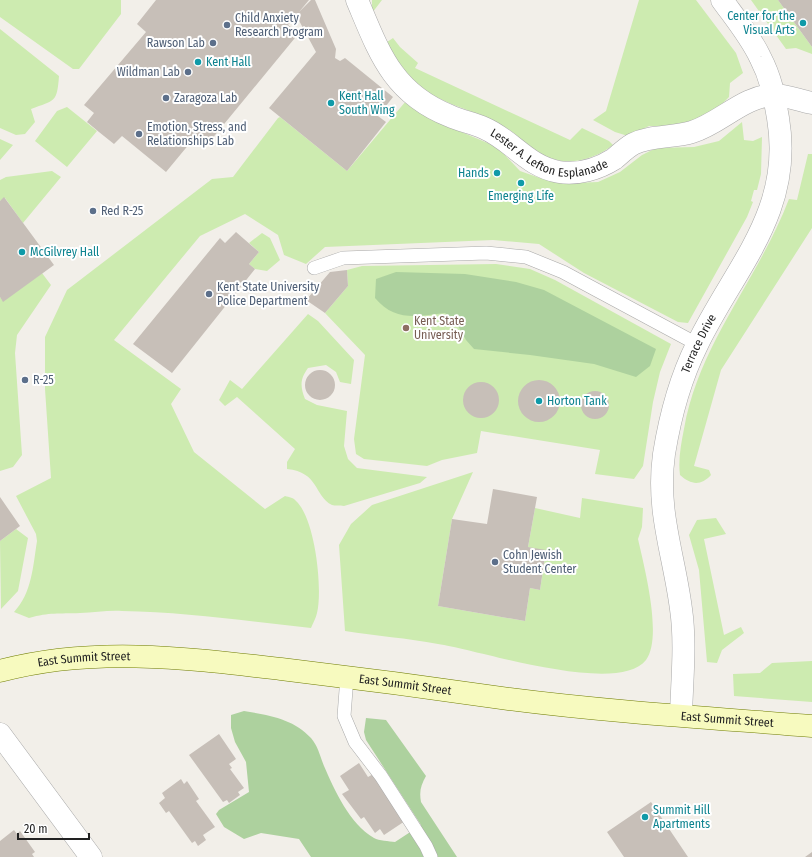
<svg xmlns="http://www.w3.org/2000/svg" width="812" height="857" font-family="'Fira Sans Condensed',sans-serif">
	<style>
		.grass { fill: #cdebb0 }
		.forest { fill: #add19e }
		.building { fill: #c7bfb8 }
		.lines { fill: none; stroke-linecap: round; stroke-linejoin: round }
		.lane-casing { stroke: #a9a9a9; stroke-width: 14 }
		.street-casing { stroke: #a9a9a9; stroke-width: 23 }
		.secondary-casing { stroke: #707d05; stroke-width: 23 }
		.lane { stroke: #fff; stroke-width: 13 }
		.street { stroke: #fff; stroke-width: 22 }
		.secondary { stroke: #f7fabf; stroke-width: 22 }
		.culture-dot { fill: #0f9aa8; stroke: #fff; stroke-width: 1.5 }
		.service-dot { fill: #5c6f8a; stroke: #fff; stroke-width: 1.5 }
		.education-dot { fill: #8d6e63; stroke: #fff; stroke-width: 1.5 }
		.labels { text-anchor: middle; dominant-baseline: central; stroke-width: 4; stroke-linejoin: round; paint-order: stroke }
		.culture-label { font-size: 12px; fill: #0d838f; stroke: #fff; text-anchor: start }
		.service-label { font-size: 12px; fill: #4e5e75; stroke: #fff; text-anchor: start }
		.street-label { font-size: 12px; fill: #222; stroke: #fff }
		.education-label { font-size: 12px; fill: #785e54; stroke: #fff; text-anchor: start }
	</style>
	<rect width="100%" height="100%" fill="#f2efe9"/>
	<path class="grass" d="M0,0h121v14l-42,55h-6l-73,-52z
		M372,0h10l-10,13z
		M639,0h57l40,53 7,20 -13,10 -1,14 -15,15 -42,16 -9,-2h-14l-21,10 -13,-4 -22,-12 13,-9z
		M751,0h27l34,47v7l-16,-6 -10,1z
		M0,29l59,47c-2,27 -4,24 -28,33l4,13 -10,12 -9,1 -16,-7z
		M393,38l7,9 18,16 -3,5 155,72 12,-12 27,13 4,4c-14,11 -33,18 -51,16 -13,-2 -25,-8 -35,-16 -6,-4 -10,-10 -16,-14 -32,-22 -74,-25 -102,-53 -10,-9 -17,-23 -25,-34z
		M406,101l27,19 57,24 11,7 19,20 20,7 35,5 23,-1 22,-10 22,-17 14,-7 38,-1 25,-6 23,-19 2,18 9,1 9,-4 -1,37 -4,16h-3l-3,11 2,1 -6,15 -59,106 -10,-1 -94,-49 -45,-29 -46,-4 -168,7 -19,17 -22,-9 -6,-20 -33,-21 -45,22 -86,104 67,49 -10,15 23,48 71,57 20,-13c4,1 9,2 11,5 19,17 27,88 21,112 -1,5 -4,10 -6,15 -63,-7 -126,-16 -189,-17 -14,-1 -28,2 -42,2 -22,1 -30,-1 -51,5l-15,-6c18,-19 19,-46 23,-71l-1,-7 -20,-38 35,-18 -6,-89v-52l22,-47 145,-111 21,-2 45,-59 2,-1 67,54z
		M67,107l30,24 -30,36 -32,-26 22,-30z
		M0,139l13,6 -13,15z
		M808,154h4v74l-91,142 -27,96 15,4 2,5c-10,11 -20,10 -31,0 -2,-15 1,-31 4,-46 15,-86 74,-149 105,-230l8,1z
		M52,171l9,6 -38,46 -18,-25 -5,3v-21l6,-3z
		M262,233l8,5 10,22 -13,11 -12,-2 -6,-5 10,-12 -10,-9z
		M496,264l34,5 25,11 116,64 -11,28 -7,30 -10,64 -9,13 -39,-5 5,-24 -119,-19 -4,22 -35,7 -15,6 -63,-7 -8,-5 -2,-15 11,-84 -40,-42 23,-27 -1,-16 15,-4z
		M42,273l9,12 -34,50 -2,18 7,102 -9,12 -13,4v-174l3,4z
		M308,314l10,7 36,39 -3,24 -11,-2 -4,-10 -10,-7 -18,3c-8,11 -8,18 -3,31l12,6 30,6 -3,35 4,13 9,9 70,9 -7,6 -76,23c-4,-1 -9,0 -12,-1 -18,-9 -13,-33 -45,-36v-7l8,-13 -58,-52 -12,9 -6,-6 11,-20 12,9z
		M473,472l-21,47 -14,87 87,15 5,-33 10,2 6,-39 -18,-4 7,-39 45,10 2,-20 61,10 -1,19 -4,12c6,27 25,98 8,121 -28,36 -167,-10 -208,-16 -31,-6 -62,-8 -93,-13l-6,-86 12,-21 21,-19z
		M716,518l10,16 -22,5 20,96 17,-8 3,6 -22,17 -5,13 -10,-1 -8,-92 -10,-35 8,-15z
		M16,529l12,9 -10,53 -17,18 -1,-68z
		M812,661v41l-78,-6 -1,-22 27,-1 12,-10z"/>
	<path class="forest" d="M396,272l69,2 51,8 28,8 112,59 -6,17 -14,11 -42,-13 -64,-9 -56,-6 -8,-9 -9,-16 -12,-11c-28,3 -50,9 -70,-15l1,-19z
		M244,711c25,4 50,8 67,27 7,8 9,18 13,28 11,25 25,57 50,72 5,3 15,3 21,4l26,-17 -55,-85 -2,-8 2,-14 20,2 40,56c-5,9 -7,15 -5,26l36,55h-146l-12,-18 -38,-6 -17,6 -20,-12 -8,-13 3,-4 30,-18 -3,-30 -11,-20 -4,-14v-13z"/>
	<path class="building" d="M156,0h153l-10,12 12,-12h4l21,49 -1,9 5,3 5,-3 48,39 -15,19 8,6 -39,49 -78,-63 47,-56 -20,-37 -8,10 11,8 -93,113 -11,-9 -29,35 -44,-36 -8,8 -15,-12 -12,-10 7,-9 -10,-8 62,-73 -9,-8z
		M778,0h34v47z
		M4,197l50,68 -51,37 -3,-5v-96z
		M236,232l23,20 -10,12 6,5 -83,104 -39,-29 87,-106 5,5z
		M347,270l1,16 -23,27 -19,-13 24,-28z
		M305 385a15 15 0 1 1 30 0a15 15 0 1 1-30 0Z
		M518 401a21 21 0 1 1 42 0a21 21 0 1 1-42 0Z
		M463 400a18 18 0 1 1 36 0a18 18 0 1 1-36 0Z
		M581 405a14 14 0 1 1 28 0a14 14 0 1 1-28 0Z
		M493,489l44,8 -9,50 18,3 -6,40 -10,-2 -5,33 -87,-15 14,-87 35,5z
		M0,497l20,29 -20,15z
		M219,734l17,25 -7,5 3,4 -2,1 14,19 -6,4 2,3 -11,8 -2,-3 -4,2 -34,-47z
		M359,763l9,14 7,-4 30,48 -21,14 -4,-6 -5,4 -11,-16 -3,2 -19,-25 7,-4 -9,-14z
		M181,779l3,5 3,-3 12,18 -3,2 19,26 -12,8 3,5 -8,6 -3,-5 -3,2 -23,-32 -3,2 -7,-10 6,-5 -3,-5z
		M651,802l37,55h-64l-17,-25z
		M14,830l3,4 3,-3 15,21 -3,2 2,3h-34v-16z
		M812,852v5h-7z"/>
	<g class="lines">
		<g class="lane-casing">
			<path id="lane" d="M314,268l29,-10 143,-5 40,4 37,15 134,72
				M347,677l-3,39 11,26 26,34 45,70 5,11"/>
		</g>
		<g class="street-casing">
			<g id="street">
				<path id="s1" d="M357,0c22,52 35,93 93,116 11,5 23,7 34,12 28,12 44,39 75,44 19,3 39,-3 55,-13 6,-5 12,-11 19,-15 18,-9 40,-6 59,-12 29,-9 51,-36 82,-37 12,0 26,6 38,8"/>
				<path id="s2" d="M681,715c1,-35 5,-72 0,-106 -7,-55 -25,-98 -17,-155 6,-37 16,-75 33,-109 37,-77 97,-133 81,-227 -4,-23 -7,-40 -18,-61 -10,-21 -25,-39 -38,-57"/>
				<path d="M0,734l91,123"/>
			</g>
		</g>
		<g class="secondary-casing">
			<g id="secondary">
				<path id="s3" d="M0,671c93,-25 187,-13 281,-2 76,9 152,19 228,30 101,13 202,19 303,27"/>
			</g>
		</g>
		<use href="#lane" class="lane"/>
		<use href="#street" class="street"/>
		<use href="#secondary" class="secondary"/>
	</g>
	<g class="culture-dot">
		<circle cx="803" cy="23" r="4"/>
		<circle cx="198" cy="62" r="4"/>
		<circle cx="331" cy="103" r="4"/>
		<circle cx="497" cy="173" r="4"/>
		<circle cx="521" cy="183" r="4"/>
		<circle cx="22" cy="252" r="4"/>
		<circle cx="539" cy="401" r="4"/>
		<circle cx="645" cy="817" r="4"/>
	</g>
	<g class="service-dot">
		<circle cx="227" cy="25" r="4"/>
		<circle cx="213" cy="43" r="4"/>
		<circle cx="188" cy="72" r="4"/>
		<circle cx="166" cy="98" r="4"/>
		<circle cx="139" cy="134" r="4"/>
		<circle cx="93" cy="211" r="4"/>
		<circle cx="209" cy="294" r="4"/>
		<circle cx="25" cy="380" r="4"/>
		<circle cx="495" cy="562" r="4"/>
	</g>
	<circle class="education-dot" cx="406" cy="328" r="4"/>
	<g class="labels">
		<g class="culture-label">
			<text x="795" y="16" text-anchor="end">Center for the<tspan x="795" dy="14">Visual Arts</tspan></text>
			<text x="206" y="62">Kent Hall</text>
			<text x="339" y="96">Kent Hall<tspan x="339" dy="14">South Wing</tspan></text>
			<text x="489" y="173" text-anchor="end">Hands</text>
			<text x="521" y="196" text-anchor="middle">Emerging Life</text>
			<text x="30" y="252">McGilvrey Hall</text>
			<text x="547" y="401">Horton Tank</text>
			<text x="653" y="810">Summit Hill<tspan x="653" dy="14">Apartments</tspan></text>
		</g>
		<g class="service-label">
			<text x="235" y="18">Child Anxiety<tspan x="235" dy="14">Research Program</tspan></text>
			<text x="205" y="43" text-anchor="end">Rawson Lab</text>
			<text x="180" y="72" text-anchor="end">Wildman Lab</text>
			<text x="174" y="98">Zaragoza Lab</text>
			<text x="147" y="127">Emotion, Stress, and<tspan x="147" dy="14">Relationships Lab</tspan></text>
			<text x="101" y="211">Red R-25</text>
			<text x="217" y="287">Kent State University<tspan x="217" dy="14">Police Department</tspan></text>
			<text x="33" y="380">R-25</text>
			<text x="503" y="555">Cohn Jewish<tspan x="503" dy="14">Student Center</tspan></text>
		</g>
		<g class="street-label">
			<text stroke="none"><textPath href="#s1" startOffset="263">Lester A. Lefton Esplanade</textPath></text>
			<text stroke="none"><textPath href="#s2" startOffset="379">Terrace Drive</textPath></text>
			<text stroke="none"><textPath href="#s3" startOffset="85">East Summit Street</textPath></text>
			<text stroke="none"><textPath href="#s3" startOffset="408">East Summit Street</textPath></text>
			<text stroke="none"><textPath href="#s3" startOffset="732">East Summit Street</textPath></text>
		</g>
		<g class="education-label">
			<text x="414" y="321">Kent State<tspan x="414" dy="14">University</tspan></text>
		</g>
	</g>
	<path d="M18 833v6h71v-6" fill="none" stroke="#222222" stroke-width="2"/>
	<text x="24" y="833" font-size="12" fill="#222222" stroke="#ffffff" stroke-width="3" paint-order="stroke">20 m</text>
</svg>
